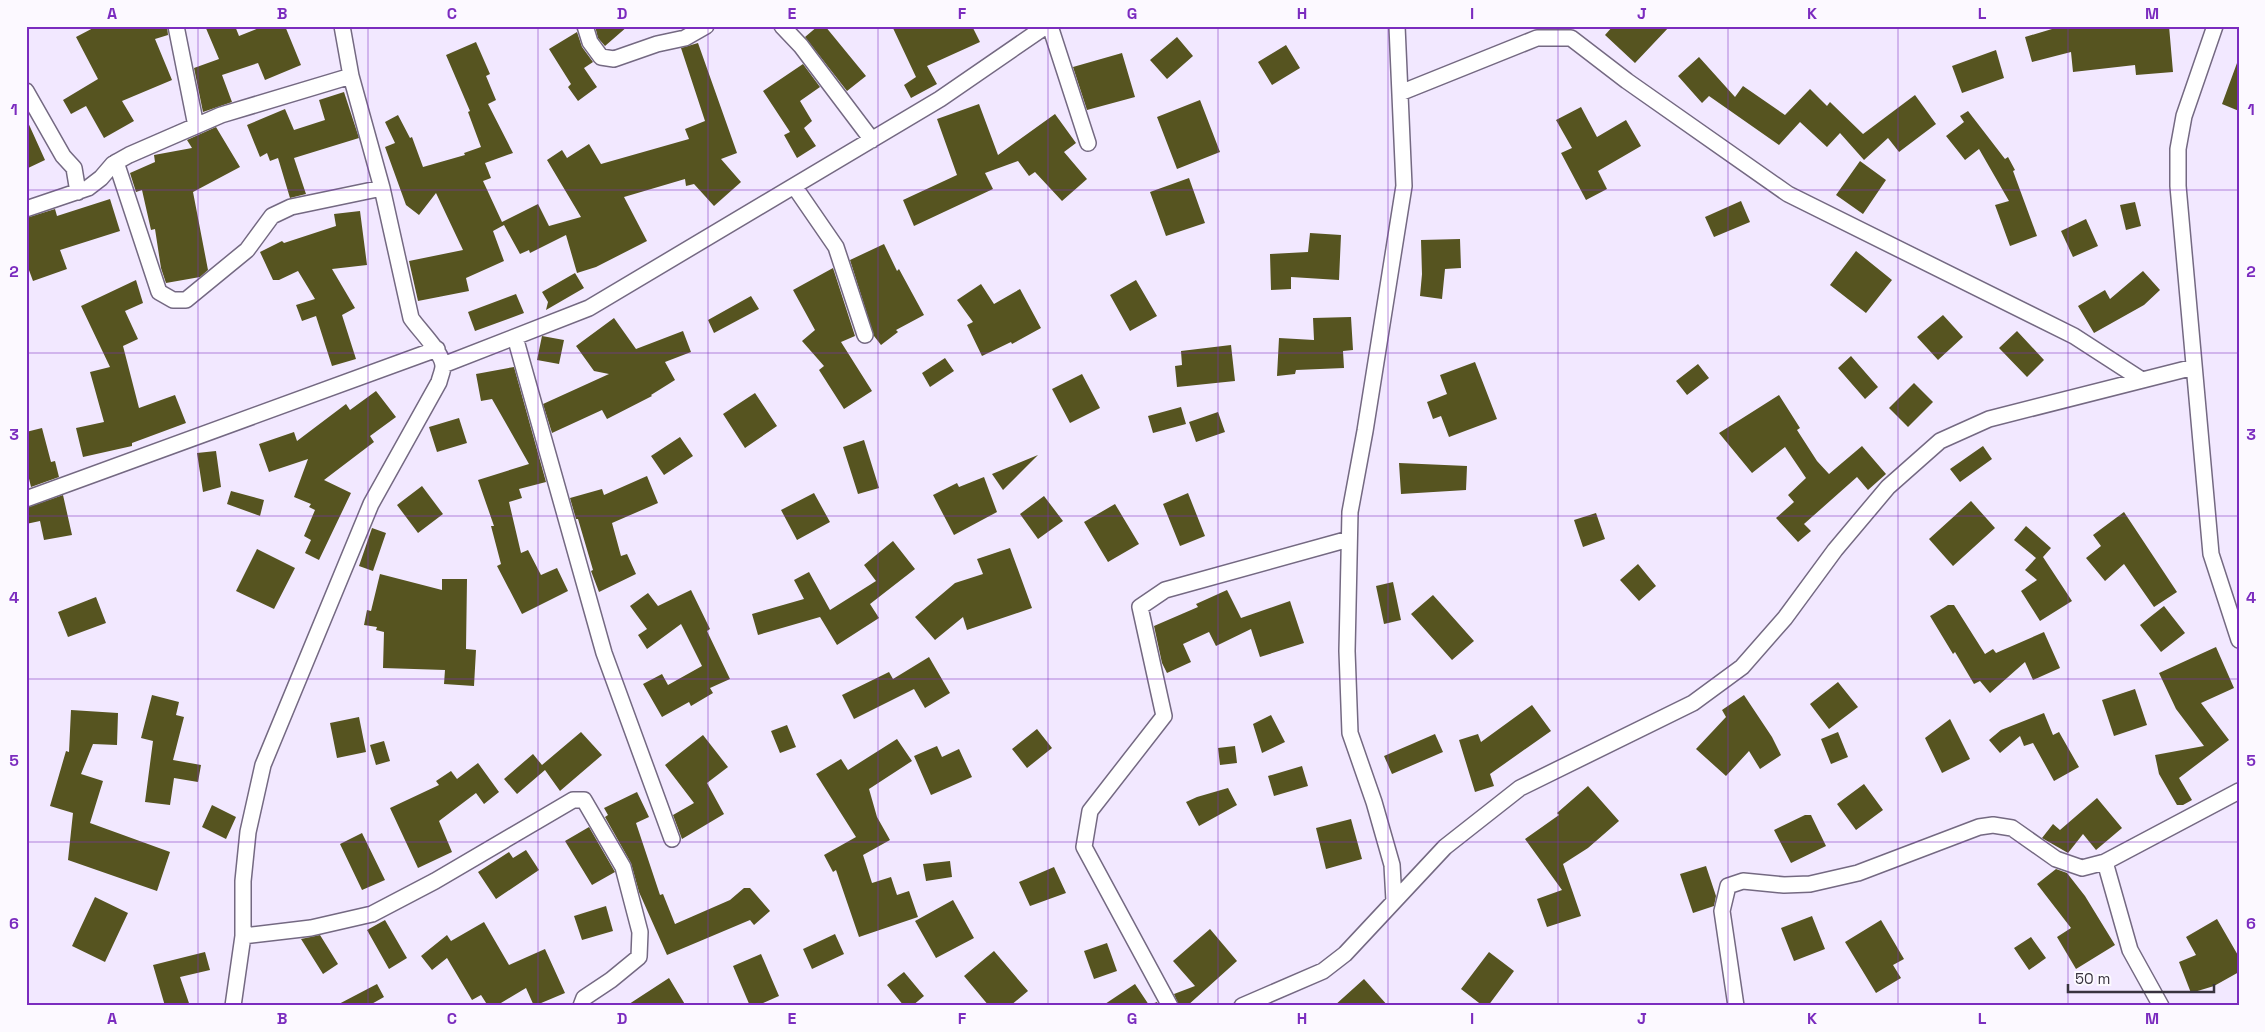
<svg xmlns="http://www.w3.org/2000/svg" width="2265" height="1032" font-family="'Space Grotesk',sans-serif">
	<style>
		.building { fill: #565420 }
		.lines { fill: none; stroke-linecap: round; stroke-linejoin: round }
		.minor-casing { stroke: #746982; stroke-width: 18 }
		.minor { stroke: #fff; stroke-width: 15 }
		.grid { fill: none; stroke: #7b2cbf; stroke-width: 1; stroke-opacity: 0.55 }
		.neatline { fill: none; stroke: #7b2cbf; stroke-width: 2 }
		.grid-label { font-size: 16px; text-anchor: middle; font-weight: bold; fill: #7b2cbf }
	</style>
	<rect width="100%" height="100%" fill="#f2e8ff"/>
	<path class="building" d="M97,26h70l1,9 -13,4 17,41 -50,21 12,20 -30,17 -18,-32 -15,8 -8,-14 35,-21 -22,-42z
		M205,26h30l4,10 25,-10h21l16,39 -36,15 -7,-17 -36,12 10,27 -29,10 -9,-44 25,-9z
		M595,26h33l-23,20 -7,-8z
		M818,26h7l41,50 -19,15 -42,-54z
		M892,26h80l8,16 -53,24 10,18 -26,14 -7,-13 12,-8z
		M1613,26h57l-35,37 -30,-28z
		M2062,26h107l4,46 -37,3 -1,-10 -62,7 -2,-20 -39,10 -7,-25z
		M577,32l5,15 11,15 -9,6 13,19 -19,14 -10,-14 3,-3 -22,-35z
		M1177,37l16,19 -26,23 -17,-19z
		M476,42l14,32 -4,2 10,24 -8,4 25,49 -28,10 6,15 -8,3 19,41 36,-18 11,22 32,-9 -34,-57 15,-10 5,8 22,-14 12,20 88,-25 -4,-10 20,-8 -24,-73 17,-5 39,110 -16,6 20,23 -27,24 -20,-22 -8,2 -1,-7 -61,18 23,44 -51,26 -19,6 -11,-38 -36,18 -1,-3 -9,4 -16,-29 -11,6 11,30 -38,17 3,13 -51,10 -9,-40 54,-11 -27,-57 -17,22 -13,-10 -21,-58 10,-4 -10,-21 13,-7 12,23 2,-1 11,30 42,-12 -1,-2 17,-6 -13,-35 2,-1 -24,-56z
		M1286,45l14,23 -28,17 -14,-23z
		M1996,50l8,28 -42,15 -10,-27z
		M1122,53l13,44 -48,13 -14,-43z
		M1699,57l36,40 8,-11 42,29 25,-26 17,17 3,-4 33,32 52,-39 21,29 -37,28 -11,-14 -24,22 -24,-27 -13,14 -27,-25 -21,23 -70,-49 -7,7 -24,-27z
		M2237,63h2v48l-17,-7z
		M803,64l17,23 -20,14 12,20 -8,7 12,18 -19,12 -13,-23 6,-3 -27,-41z
		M344,92l15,46 -65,20 12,36 -16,4 -12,-40 -8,3 -3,-8 -7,4 -13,-32 38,-16 9,21 31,-10 -6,-20z
		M1200,100l20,52 -43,17 -20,-52z
		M979,104l19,51 57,-41 21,29 -12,9 23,27 -25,22 -27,-29 -6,4 -11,-15 -33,12 8,16 -79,37 -11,-26 54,-25 -20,-56z
		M1581,107l16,30 29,-17 15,26 -43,25 9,18 -21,11 -25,-47 11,-5 -16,-28z
		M1968,111l37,48 3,-2 7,13 -2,1 24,65 -27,10 -15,-41 14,-4 -30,-52 -14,11 -19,-24 18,-14 -4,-6z
		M26,118l19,42 -19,9z
		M216,127l24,40 -47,25 15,78 -8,7 -34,6 -5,-15 -6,-39 -4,1 -9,-40 -6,2 -6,-19 25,-11 -1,-7 38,-7 -5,-8z
		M1860,161l26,19 -23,34 -27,-19z
		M1189,178l16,45 -39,13 -16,-44z
		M110,199l10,32 -60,19 7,19 -34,12 -7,-19v-44l29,-9 2,7z
		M1741,201l9,21 -36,15 -9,-20z
		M2135,202l6,24 -15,4 -6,-25z
		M360,211l7,54 -35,4 23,39 -13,7 14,44 -24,7 -16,-50 -14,5 -6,-16 19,-6 -17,-28 -19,9h-6l-13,-28 22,-11 2,2 52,-17 -2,-12z
		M2086,219l12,27 -25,11 -12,-26z
		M1310,233l31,2 -2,45 -48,-3v12l-20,1 -1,-36 38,-2z
		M1460,239l1,29 -16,1 -3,30 -22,-3 2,-22 -1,-34z
		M884,244l13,27 2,-2 25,46 -28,15 2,2 -17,13 -7,-9 -24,-76z
		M1856,251l36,29 -26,33 -36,-28z
		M833,268l22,68 -14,6 31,49 -28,18 -25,-39 5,-4 -22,-25 13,-11 -22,-40z
		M2143,271l17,19 -16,15 -50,28 -16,-27 27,-16 5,9z
		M575,273l9,15 -38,22 2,-8 -6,-10z
		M136,280l7,23 -18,8 13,28 -15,7 16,62 36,-13 11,28 -54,20v3l-49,11 -7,-29 28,-6 -14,-50 20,-5 -29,-61z
		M1136,280l21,36 -27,15 -20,-36z
		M981,284l13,20 26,-15 21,39 -29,16 -1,-2 -29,14 -15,-31 6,-3 -16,-22z
		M516,294l8,19 -49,18 -7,-19z
		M751,296l8,13 -45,24 -6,-13z
		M1943,315l20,22 -25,23 -21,-23z
		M1351,317l2,33 -10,1 1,17 -48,2 -1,4 -18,2 2,-38 35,2 -1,-22z
		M614,318l22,31 47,-18 8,21 -26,10 10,18 -24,15 1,1 -45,23 -5,-9 -50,23 -9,-29 66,-30 -15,-3 -18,-25z
		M2017,331l27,29 -17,17 -28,-29z
		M542,336l22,4 -5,24 -22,-4z
		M1231,345l4,36 -58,6 -2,-21 7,-1 -1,-14z
		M1851,356l27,31 -13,12 -27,-31z
		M945,358l9,13 -24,16 -8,-14z
		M1475,362l22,57 -48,18 -8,-21 -8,3 -6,-17 20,-8 -7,-19z
		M1698,364l11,14 -22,17 -11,-14z
		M514,367l32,115 -27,7 3,9 -13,4 12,51 7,-3 13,25 16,-7 11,23 -46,23 -25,-48 4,-2 -10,-38h3l-16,-46 51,-16 -37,-65 -11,2 -5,-27z
		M1082,374l18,34 -30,15 -18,-34z
		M1914,383l19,19 -25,25 -19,-19z
		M376,391l20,26 -26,19 4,6 -50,38 27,13 -32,67 -14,-7 6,-13 -7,-4 11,-26 -6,-3 2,-3 -17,-7 14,-38 -39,13 -10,-28 35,-12 3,9 49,-37 4,6z
		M755,393l22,33 -32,22 -22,-34z
		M1779,395l21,33 -3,2 20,31 12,13 33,-28 24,28 -18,16 -11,-13 -53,47 7,7 -13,11 -22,-24 18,-16 -6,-7 18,-17 -21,-31 -33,26 -33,-40z
		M1181,407l5,17 -33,9 -5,-17z
		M1218,412l7,20 -29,10 -7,-20z
		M459,418l8,25 -30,9 -8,-25z
		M42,428l9,34 4,-1 4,16 -28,10 -5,-21v-34z
		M680,437l13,19 -29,19 -13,-19z
		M864,440l15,48 -21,6 -15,-47z
		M1983,446l9,13 -32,23 -10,-13z
		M216,451l5,36 -18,5 -6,-39z
		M1038,455l-35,35 -11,-16z
		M1399,463l68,3 -1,24 -65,4z
		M647,476l11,27 -46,20 9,33 6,-2 9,20 -37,18 -8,-21 2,-1 -15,-51h-2l-6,-21 32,-9 2,6z
		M984,477l13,35 -43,23 -21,-40 24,-12 2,4z
		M422,486l21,28 -25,19 -21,-28z
		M231,491l33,9 -4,16 -33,-12z
		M814,493l16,29 -33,18 -16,-30z
		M1188,493l17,43 -25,10 -17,-42z
		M63,495l9,40 -28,5 -4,-19 -14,3v-16z
		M1044,496l19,25 -25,18 -18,-25z
		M1971,501l24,27 -42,38 -24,-27z
		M1115,504l24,40 -31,18 -24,-40z
		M2124,512l53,80 -23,15 -30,-43 -19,17 -19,-23 15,-12 -8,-11z
		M1596,513l9,26 -22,8 -9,-27z
		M2026,526l25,22 -8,9 29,44 -32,20 -19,-30 16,-11 -12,-10 11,-12 -22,-18z
		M372,528l14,5 -13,38 -14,-5z
		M893,541l22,28 -45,35 9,14 -42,27 -17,-28 -62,18 -6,-21 52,-15 -10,-19 15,-8 21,38 46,-29 -12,-16z
		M1010,548l22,60 -65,22 -4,-13 -28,23 -20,-23 40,-34 28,-9 -6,-15z
		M257,549l38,19 -21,41 -38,-18z
		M1638,564l18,22 -17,15 -19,-21z
		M380,574l62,16v-11h25l-1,70 10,1 -2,36 -30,-2 1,-14 -62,-2 1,-36 -8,-2 1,-3 -13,-2 3,-15 4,1z
		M1393,582l8,38 -17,4 -8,-38z
		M691,590l19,39 -3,2 23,48 -20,9 3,5 -22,13 -2,-4 -27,15 -19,-33 19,-10 6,11 34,-19 -21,-42 -34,25 -9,-14 9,-6 -17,-23 18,-13 10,13z
		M1227,590l14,28 49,-17 14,42 -44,14 -9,-28 -35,17 -7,-14 -26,12 8,18 -24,11 -5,-10 -8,-37 44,-19 -2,-3z
		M1433,595l41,46 -22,19 -41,-46z
		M96,597l10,26 -38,14 -10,-25z
		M1948,605h6l31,49 8,-5 3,4 48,-21 16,36 -27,12 -8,-18 -35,31 -10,-12 -6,3 -19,-32 -2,2 -23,-38z
		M2164,606l21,27 -24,19 -21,-27z
		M2216,647l18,41 -33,15 28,37 -50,38 13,22 -9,5h-6l-18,-31 -4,-19 49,-9 -28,-37 -17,-36z
		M929,657l21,36 -25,15 -11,-19 -60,30 -12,-24 47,-23 4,7z
		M1838,682l20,25 -29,22 -19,-25z
		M2135,689l12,36 -33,11 -12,-36z
		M152,695l27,7 -3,13 8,2 -11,43 28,5 -3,17 -24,-4 -4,27 -25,-3 8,-61 -12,-3z
		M1744,695l28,42 9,18 -21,14 -11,-18 -23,25 -30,-27 30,-32 -4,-7z
		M1532,705l19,26 -61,43 4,12 -19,6 -16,-52 19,-6 3,8z
		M71,710l47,3 -1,32 -24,-1 -12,30 22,7 -13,42 80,29 -13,39 -89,-31 5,-47 -23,-7 16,-55 3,1z
		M2044,713l9,22 6,-3 20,35 -25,14 -21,-38 -9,3 -4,-10 -20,17 -11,-13 12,-10z
		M1271,715l14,27 -23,11 -9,-29z
		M359,717l7,35 -29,6 -7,-35z
		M1950,719l20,40 -28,14 -17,-35z
		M787,725l9,22 -16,6 -9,-22z
		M1037,729l15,19 -25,20 -15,-19z
		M581,732l21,23 -42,36 -15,-21 -28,24 -13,-15 29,-25 9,11z
		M1838,732l10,25 -17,7 -10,-25z
		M1435,734l8,18 -51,22 -8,-18z
		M703,735l25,32 -21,16 17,31 -42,25 -9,-24 21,-12 -29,-38z
		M897,739l15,22 -43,28 8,28 13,23 -27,15 9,28 19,-6 6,18 12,-4 9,26 -59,20 -23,-67 -3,2 -9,-17 32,-18 -40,-63 25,-15 7,11z
		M384,741l6,20 -14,4 -6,-20z
		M937,746l5,11 17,-8 13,28 -41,18 -17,-39z
		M1235,746l2,17 -17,2 -2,-17z
		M478,763l21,29 -15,12 -8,-11 -37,28 13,31 -34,16 -28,-60 49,-23 -3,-4 15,-10 6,8z
		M1302,766l6,20 -34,10 -6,-20z
		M1864,784l19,26 -27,20 -19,-26z
		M1588,786l31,35 -31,27 -25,16 18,52 -34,11 -10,-28 25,-9 -37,-51 34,-24 -2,-2z
		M1228,788l9,17 -38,21 -13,-24 11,-5z
		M637,792l12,25 -13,6 24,72 3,-1 12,30 55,-24 14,-12h6l20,23 -16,14 -4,-5 -83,35 -28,-63 -8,-29 -26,-46 3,-2 -4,-7z
		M2097,798l25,30 -26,22 -13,-16 -15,19 -26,-15 11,-14 7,6z
		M212,805l24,12 -10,22 -24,-12z
		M1805,815h6l15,31 -35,17 -17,-33z
		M1351,819l11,40 -36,10 -10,-41z
		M589,827l26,45 -23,13 -27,-44z
		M362,833l23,47 -23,10 -22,-46z
		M526,850l13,20 -43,29 -18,-27 31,-20 4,6z
		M950,861l2,16 -26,4 -3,-17z
		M1706,866l10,30 -2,10 -21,7 -13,-39z
		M1054,867l12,26 -36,13 -11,-24z
		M2056,869l11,4 18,23 30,49 -39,24 -19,-32 14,-9 -34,-44z
		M95,897l33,16 -23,49 -33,-16z
		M953,900l21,38 -38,20 -21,-37z
		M606,906l7,25 -31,9 -8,-24z
		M1812,916l13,33 -31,12 -13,-33z
		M2217,919l22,38v15l-25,14 -23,7 -12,-31 17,-7 -10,-18z
		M385,920l22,38 -18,11 -22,-39z
		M1881,920l23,39 -11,6 8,13 -25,15 -31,-51z
		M484,922l25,43 36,-16 20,44 -31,13 -8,-18 -30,18h-8l-7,-11 -9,5 -25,-42 -15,12 -11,-14 26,-21 4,6z
		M1210,929l27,32 -50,45h-8l-5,-12 21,-8 -22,-25z
		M835,934l9,20 -32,15 -9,-20z
		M320,935l18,29 -15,10 -22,-35z
		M2031,937l15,21 -17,12 -15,-22z
		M1107,943l10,28 -23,8 -10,-28z
		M994,951l34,40 -18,15h-21l-25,-30z
		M205,952l5,18 -30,7 10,29h-25l-12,-41z
		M1489,952l25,19 -26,35h-5l-22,-17z
		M761,954l18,42 -23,10h-6l-17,-40z
		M904,972l20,24 -12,10h-8l-17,-21z
		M669,978l17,28h-60z
		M1364,979l24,27h-54z
		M377,984l7,13 -16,9h-33z
		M1135,984l14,21 8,-3 2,4h-57z"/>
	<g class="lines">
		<g class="minor-casing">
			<path id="minor" d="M176,26l20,100
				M585,26l5,16 11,15 13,2 43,-15 28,-6 21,-12
				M782,26l19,20 71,94
				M1050,26l38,117
				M2215,26l-31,90 -6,33v37l33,368 28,86
				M26,91l37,65 11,12 4,24
				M1400,93l137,-55h34l56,43 161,113 286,142 68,44
				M116,162l43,130 14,8h13l61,-50 25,-34 19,-9 91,-19
				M794,186l42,61 29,88
				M26,209l62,-21 13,-10 12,-14 16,-9 92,-40 130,-39
				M515,337l89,316 68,186
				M443,365l146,-57 351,-209 106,-73
				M26,499l411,-150
				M2105,862l25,88 31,56
				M1394,901l-2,-36 -18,-63 -24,-69 -3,-82 3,-139 15,-81 39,-245 -7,-160
				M243,936l68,-8 61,-14 63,-33 138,-81h11l39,67 17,65 -1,25 -28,23 -27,18 -3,8
				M233,1006l10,-70v-55l5,-49 15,-67 108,-261 68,-122c1,-5 4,-11 4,-16 0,-13 -24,-36 -32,-48l-29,-130 -31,-112 -9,-50
				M1170,1006l-86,-159 6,-36 74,-95 -24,-109 25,-17 184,-51
				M1242,1006l81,-35 22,-17 100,-107 75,-59 173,-85 49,-36 43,-49 50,-68 53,-63 52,-46 49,-22 205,-52
				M1736,1006l-14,-95 6,-25 15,-5 41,4 26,-1 48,-11 121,-46 14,-2 19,3 44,31 26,9 23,-6 134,-71"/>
		</g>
		<use href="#minor" class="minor"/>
	</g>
	<path class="grid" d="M198,26v980M368,26v980M538,26v980M708,26v980M878,26v980M1048,26v980M1218,26v980M1388,26v980M1558,26v980M1728,26v980M1898,26v980M2068,26v980M26,190h2213M26,353h2213M26,516h2213M26,679h2213M26,842h2213"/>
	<rect width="2265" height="1032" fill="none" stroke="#fcf9ff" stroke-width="55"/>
	<path d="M2068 984v8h146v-8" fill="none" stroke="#38333e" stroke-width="2.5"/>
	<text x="2075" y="984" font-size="15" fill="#38333e" stroke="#fcf9ff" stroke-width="4" paint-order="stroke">50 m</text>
	<rect x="28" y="28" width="2210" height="976" class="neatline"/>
	<g class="grid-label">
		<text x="112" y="19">A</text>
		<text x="282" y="19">B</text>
		<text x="452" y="19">C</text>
		<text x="622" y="19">D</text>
		<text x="792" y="19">E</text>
		<text x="962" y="19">F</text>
		<text x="1132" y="19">G</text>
		<text x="1302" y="19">H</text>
		<text x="1472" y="19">I</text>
		<text x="1642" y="19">J</text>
		<text x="1812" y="19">K</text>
		<text x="1982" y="19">L</text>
		<text x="2152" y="19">M</text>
		<text x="14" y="115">1</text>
		<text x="2251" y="115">1</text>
		<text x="14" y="277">2</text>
		<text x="2251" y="277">2</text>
		<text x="14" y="440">3</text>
		<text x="2251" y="440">3</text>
		<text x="14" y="603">4</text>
		<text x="2251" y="603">4</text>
		<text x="14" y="766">5</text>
		<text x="2251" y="766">5</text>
		<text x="14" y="929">6</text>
		<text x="2251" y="929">6</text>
		<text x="112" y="1024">A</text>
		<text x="282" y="1024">B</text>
		<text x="452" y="1024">C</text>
		<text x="622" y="1024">D</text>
		<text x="792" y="1024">E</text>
		<text x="962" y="1024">F</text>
		<text x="1132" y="1024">G</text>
		<text x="1302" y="1024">H</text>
		<text x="1472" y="1024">I</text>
		<text x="1642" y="1024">J</text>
		<text x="1812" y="1024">K</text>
		<text x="1982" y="1024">L</text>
		<text x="2152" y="1024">M</text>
	</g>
</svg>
